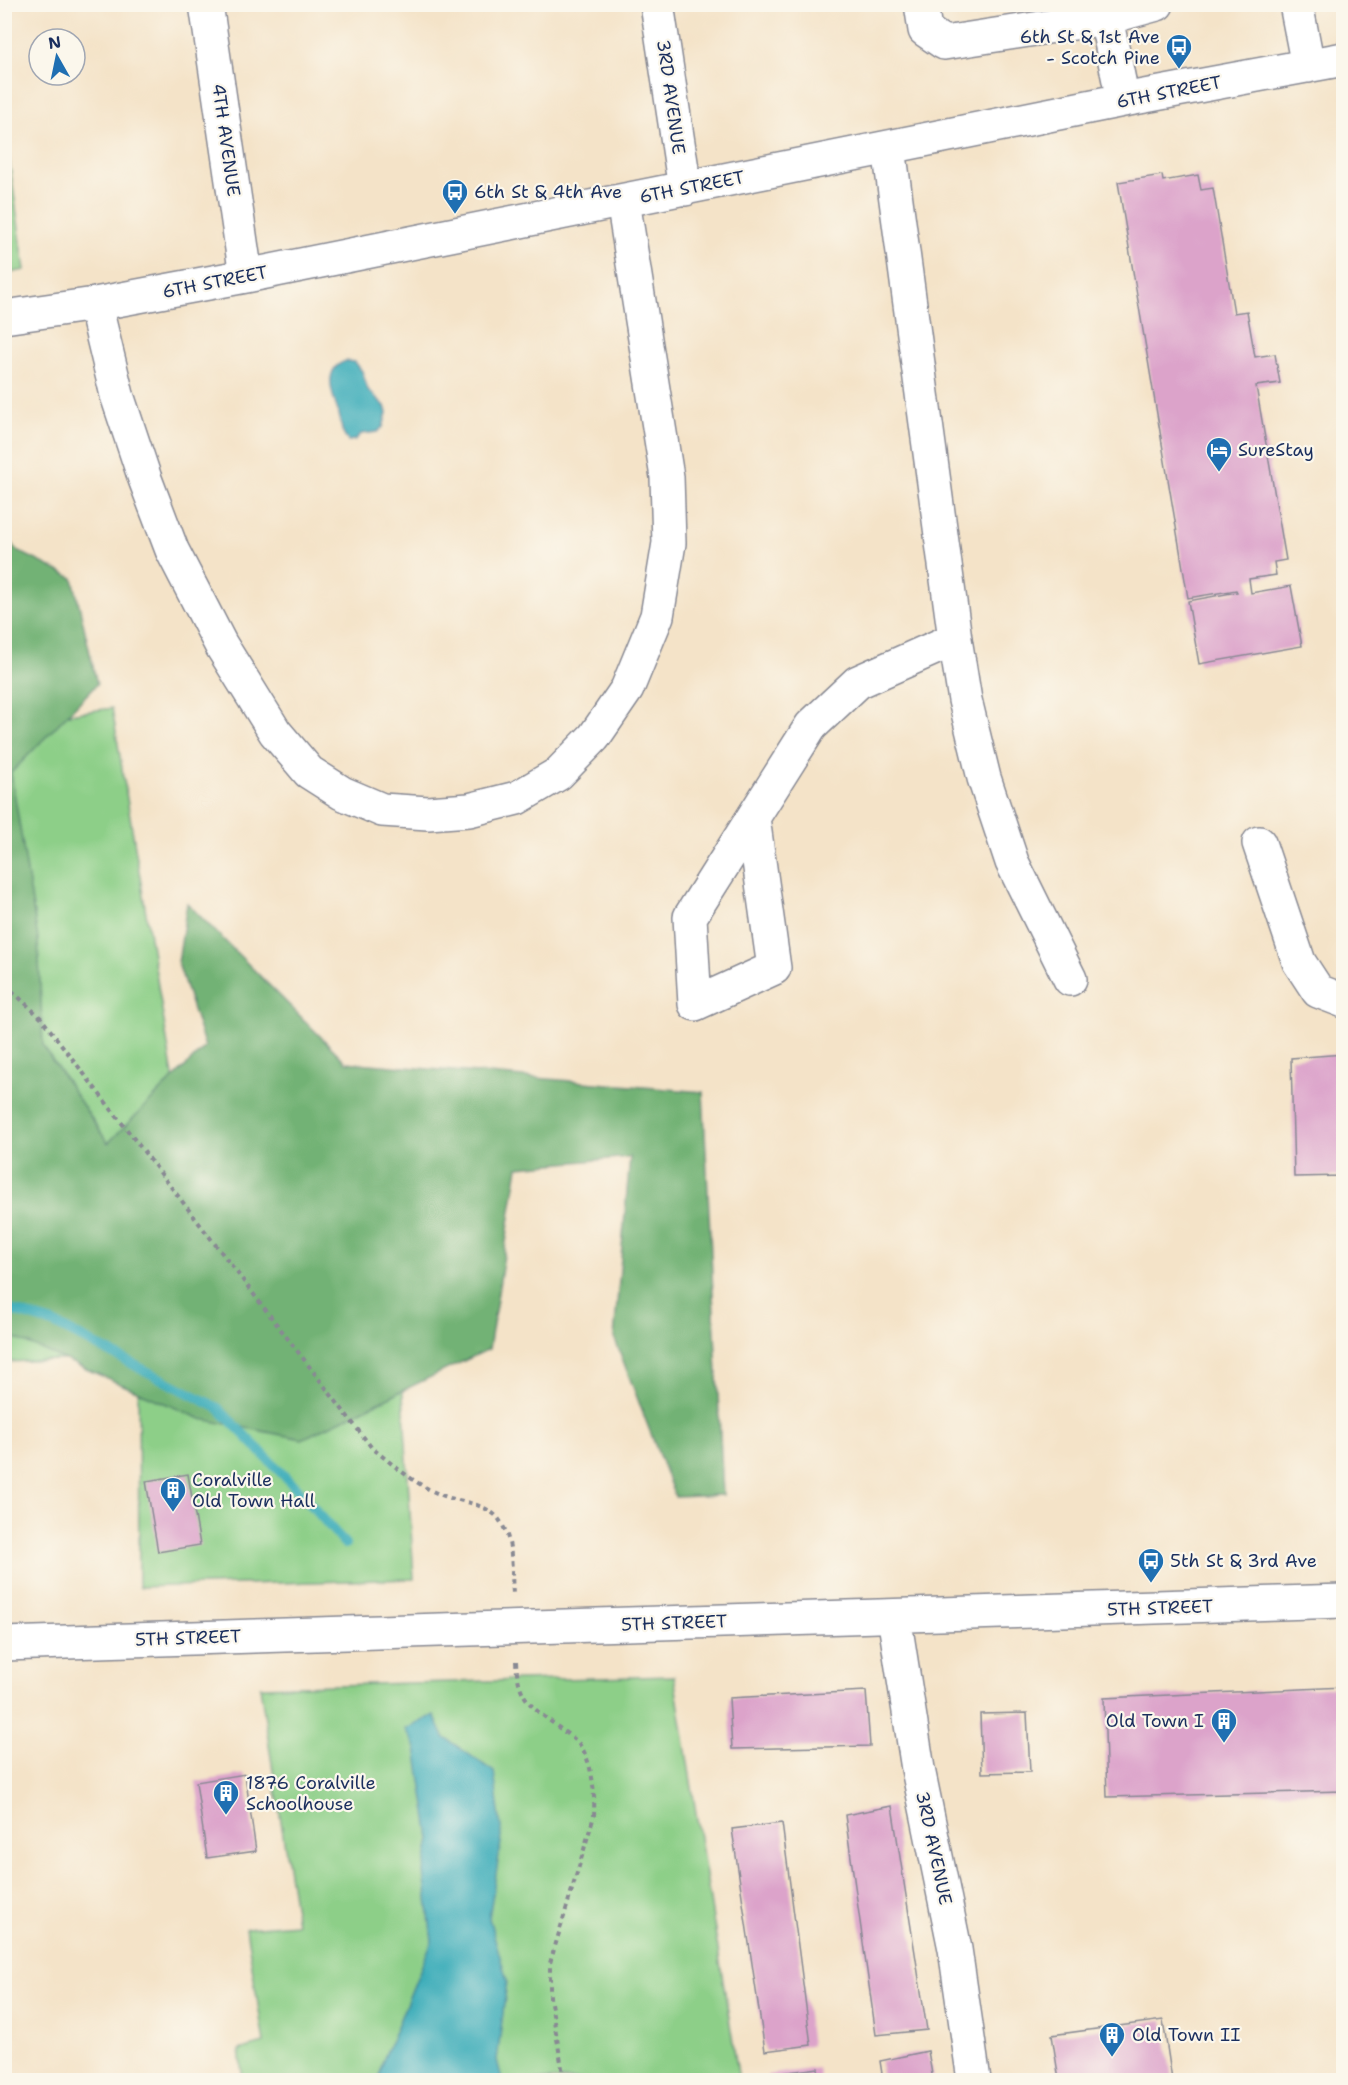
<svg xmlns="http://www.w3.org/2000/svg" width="1348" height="2085" font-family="'Shantell Sans',sans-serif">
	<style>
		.green { fill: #8dcf88; stroke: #547f73; stroke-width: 1.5 }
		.forest { fill: #72b274; stroke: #467069; stroke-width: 1.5 }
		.water { fill: #3eadba; stroke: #2c6e8c; stroke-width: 1.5 }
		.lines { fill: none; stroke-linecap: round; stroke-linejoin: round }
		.stream { stroke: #3eadba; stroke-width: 10 }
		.building { fill: #dca3ca }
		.minor-casing { stroke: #888993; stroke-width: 36 }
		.path { stroke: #888993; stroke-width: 4; stroke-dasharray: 4.5 4.5; stroke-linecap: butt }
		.minor { stroke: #fff; stroke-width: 33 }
		.labels { text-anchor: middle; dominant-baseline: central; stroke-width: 4.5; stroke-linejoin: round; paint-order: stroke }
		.poi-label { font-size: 18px; fill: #1b2f5e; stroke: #fbf7ec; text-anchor: start }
		.street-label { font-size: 18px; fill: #1b2f5e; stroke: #fbf7ec }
	</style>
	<rect width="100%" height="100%" fill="#fbf7ec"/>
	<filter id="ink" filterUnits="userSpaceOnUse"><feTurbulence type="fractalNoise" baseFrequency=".0167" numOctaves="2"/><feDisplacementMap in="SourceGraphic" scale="12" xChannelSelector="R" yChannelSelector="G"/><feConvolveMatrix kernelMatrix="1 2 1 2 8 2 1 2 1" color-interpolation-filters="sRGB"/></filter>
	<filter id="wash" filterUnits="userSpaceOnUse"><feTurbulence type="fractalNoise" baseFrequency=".008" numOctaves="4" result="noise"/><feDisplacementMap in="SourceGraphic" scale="24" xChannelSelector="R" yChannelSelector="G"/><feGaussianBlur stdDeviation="1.35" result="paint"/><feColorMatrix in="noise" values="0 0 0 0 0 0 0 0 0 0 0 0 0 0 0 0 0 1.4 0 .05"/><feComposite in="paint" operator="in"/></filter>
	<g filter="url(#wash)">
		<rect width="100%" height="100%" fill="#f4e3c8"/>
		<path class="green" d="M5,131l20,139 -20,4h-1z
			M112,708l62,374 210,-8 30,505 -275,8 -1,-230 -133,5 -1,-639z
			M674,1676l65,404h-496l-4,-30 25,-7 -18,-115 51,-4 -37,-237z"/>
		<path class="forest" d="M5,534l11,16 57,28 24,106 -86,89 27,166 5,107 65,97 97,-96 -27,-84 9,-60 159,159 357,30 20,403 -48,2 -61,-160 16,-180 -112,10 -29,182 -187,90 -101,-20 -193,-84 -3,1z"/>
		<path class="water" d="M346,361l9,1 7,9 6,19 17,16 2,7 -4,14 -6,5 -16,2 -6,6 -7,1c-8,-9 -6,-16 -9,-27 -6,-17 -18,-45 7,-53z
			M434,1715l10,22 50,35 8,64 -13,82 18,63 -10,79 5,20h-123l3,-17 50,-122 -8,-69 6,-33 -14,-91 -10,-19z"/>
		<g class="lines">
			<path class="stream" d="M4,1308l49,15 165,85 82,84 45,52"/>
		</g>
		<g id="blocks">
			<path class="building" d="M1162,175l1,6 35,-6 3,15 12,-2 21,125 13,-2 8,46 20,-3 5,29 -24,3 30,174 -12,2 2,13 -27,4 2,14 40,-7 11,60 -103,18 -11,-63 49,-9 -1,-2 -48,8 -70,-416z
				M1344,1054v122l-50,1 -3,-119z
				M188,1474l12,71 -42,7 -12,-71z
				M1344,1687v104l-237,6 -3,-99z
				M866,1691l4,55 -138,3 -3,-51z
				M1027,1713l3,59 -48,1 -2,-59z
				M245,1774l11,77 -49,7 -11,-76z
				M892,1806l35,224 -51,5 -31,-220z
				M782,1823l29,222 -46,6 -33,-222z
				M1163,2020l9,60h-113l-7,-45z
				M928,2051l5,29h-50l-3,-19z
				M818,2068l2,12h-52l-1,-5z"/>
		</g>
	</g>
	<g filter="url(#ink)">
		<use href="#blocks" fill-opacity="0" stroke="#888993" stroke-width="1.5"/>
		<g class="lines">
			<g class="minor-casing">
				<path id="minor" d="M206,4l40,272
					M657,4l28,185
					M921,4l4,26 19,13 162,-25
					M1296,4l12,62
					M1123,100l-17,-82 51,-14
					M889,148l66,491 10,61 19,78 28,84 58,117
					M95,304l22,91 28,84 27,71 49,95 54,87 34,40 33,21 40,17 46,3 41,-3 48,-12 41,-24 36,-37 33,-48 30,-73 12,-73 -2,-66 -44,-276
					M4,317l91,-13 151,-28 877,-176 221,-41
					M753,818l21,150 -79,36 -5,-87 121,-191 47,-44 97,-43
					M1259,843l40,119 19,29 26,10
					M894,1616l24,153 37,180 19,131
					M4,1644l1340,-43"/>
			</g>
			<path class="path" d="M4,988l6,1 31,29 331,430c24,19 48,41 78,50 16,4 41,8 50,23 14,20 11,48 13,72
				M516,1661c2,40 16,46 46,69 5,4 14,9 18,15 13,19 15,49 14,71l-44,147v34l14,83"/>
			<use href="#minor" class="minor"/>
		</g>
	</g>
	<defs>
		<g id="bus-pin" transform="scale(1.35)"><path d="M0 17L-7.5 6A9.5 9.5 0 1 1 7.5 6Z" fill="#1f6fb2" stroke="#fbf7ec"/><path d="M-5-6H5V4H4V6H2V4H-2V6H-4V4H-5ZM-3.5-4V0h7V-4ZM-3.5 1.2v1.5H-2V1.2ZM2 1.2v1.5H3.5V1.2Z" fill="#fff"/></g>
		<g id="hotel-pin" transform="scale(1.35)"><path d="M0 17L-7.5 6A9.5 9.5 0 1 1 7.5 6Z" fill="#1f6fb2" stroke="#fbf7ec"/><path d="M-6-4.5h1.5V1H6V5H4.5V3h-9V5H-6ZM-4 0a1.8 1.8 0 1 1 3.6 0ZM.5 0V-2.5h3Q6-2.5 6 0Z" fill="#fff"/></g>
		<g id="building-pin" transform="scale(1.35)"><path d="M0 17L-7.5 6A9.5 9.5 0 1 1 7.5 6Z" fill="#1f6fb2" stroke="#fbf7ec"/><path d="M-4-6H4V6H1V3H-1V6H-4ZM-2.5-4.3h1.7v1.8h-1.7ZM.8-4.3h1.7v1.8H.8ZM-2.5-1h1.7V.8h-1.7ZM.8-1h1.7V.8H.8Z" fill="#fff"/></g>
	</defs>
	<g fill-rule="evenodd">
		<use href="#bus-pin" x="1179" y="47"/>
		<use href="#bus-pin" x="455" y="192"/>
		<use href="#hotel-pin" x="1219" y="450"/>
		<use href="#building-pin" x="173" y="1490"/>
		<use href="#bus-pin" x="1151" y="1561"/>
		<use href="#building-pin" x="1224" y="1721"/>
		<use href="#building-pin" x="226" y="1793"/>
		<use href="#building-pin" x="1112" y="2035"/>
	</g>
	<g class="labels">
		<g class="poi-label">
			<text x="1160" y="37" text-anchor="end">6th St &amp; 1st Ave<tspan x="1160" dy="21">- Scotch Pine</tspan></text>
			<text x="474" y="192">6th St &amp; 4th Ave</text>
			<text x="1238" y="450">SureStay</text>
			<text x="192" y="1480">Coralville<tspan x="192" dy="21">Old Town Hall</tspan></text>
			<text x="1170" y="1561">5th St &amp; 3rd Ave</text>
			<text x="1204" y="1721" text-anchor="end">Old Town I</text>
			<text x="246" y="1783">1876 Coralville<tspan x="246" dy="21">Schoolhouse</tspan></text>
			<text x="1132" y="2035">Old Town II</text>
		</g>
		<g class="street-label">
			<text transform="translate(1169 92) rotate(-11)">6TH STREET</text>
			<text transform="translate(671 97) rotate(82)">3RD AVENUE</text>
			<text transform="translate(226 140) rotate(82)">4TH AVENUE</text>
			<text transform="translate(692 187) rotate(-11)">6TH STREET</text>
			<text transform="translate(215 282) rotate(-11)">6TH STREET</text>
			<text transform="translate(1160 1608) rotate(-2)">5TH STREET</text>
			<text transform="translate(674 1623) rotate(-2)">5TH STREET</text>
			<text transform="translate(188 1638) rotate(-2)">5TH STREET</text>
			<text transform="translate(934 1848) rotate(78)">3RD AVENUE</text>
		</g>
	</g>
	<rect width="1348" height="2085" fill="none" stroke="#fbf7ec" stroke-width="24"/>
	<g transform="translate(57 57) rotate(351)"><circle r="28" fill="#fbf7ec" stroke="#a1a7b3" stroke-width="1.5"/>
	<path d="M0-4.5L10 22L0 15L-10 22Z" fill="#1f6fb2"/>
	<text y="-9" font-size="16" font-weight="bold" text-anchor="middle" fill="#1b2f5e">N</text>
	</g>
</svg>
